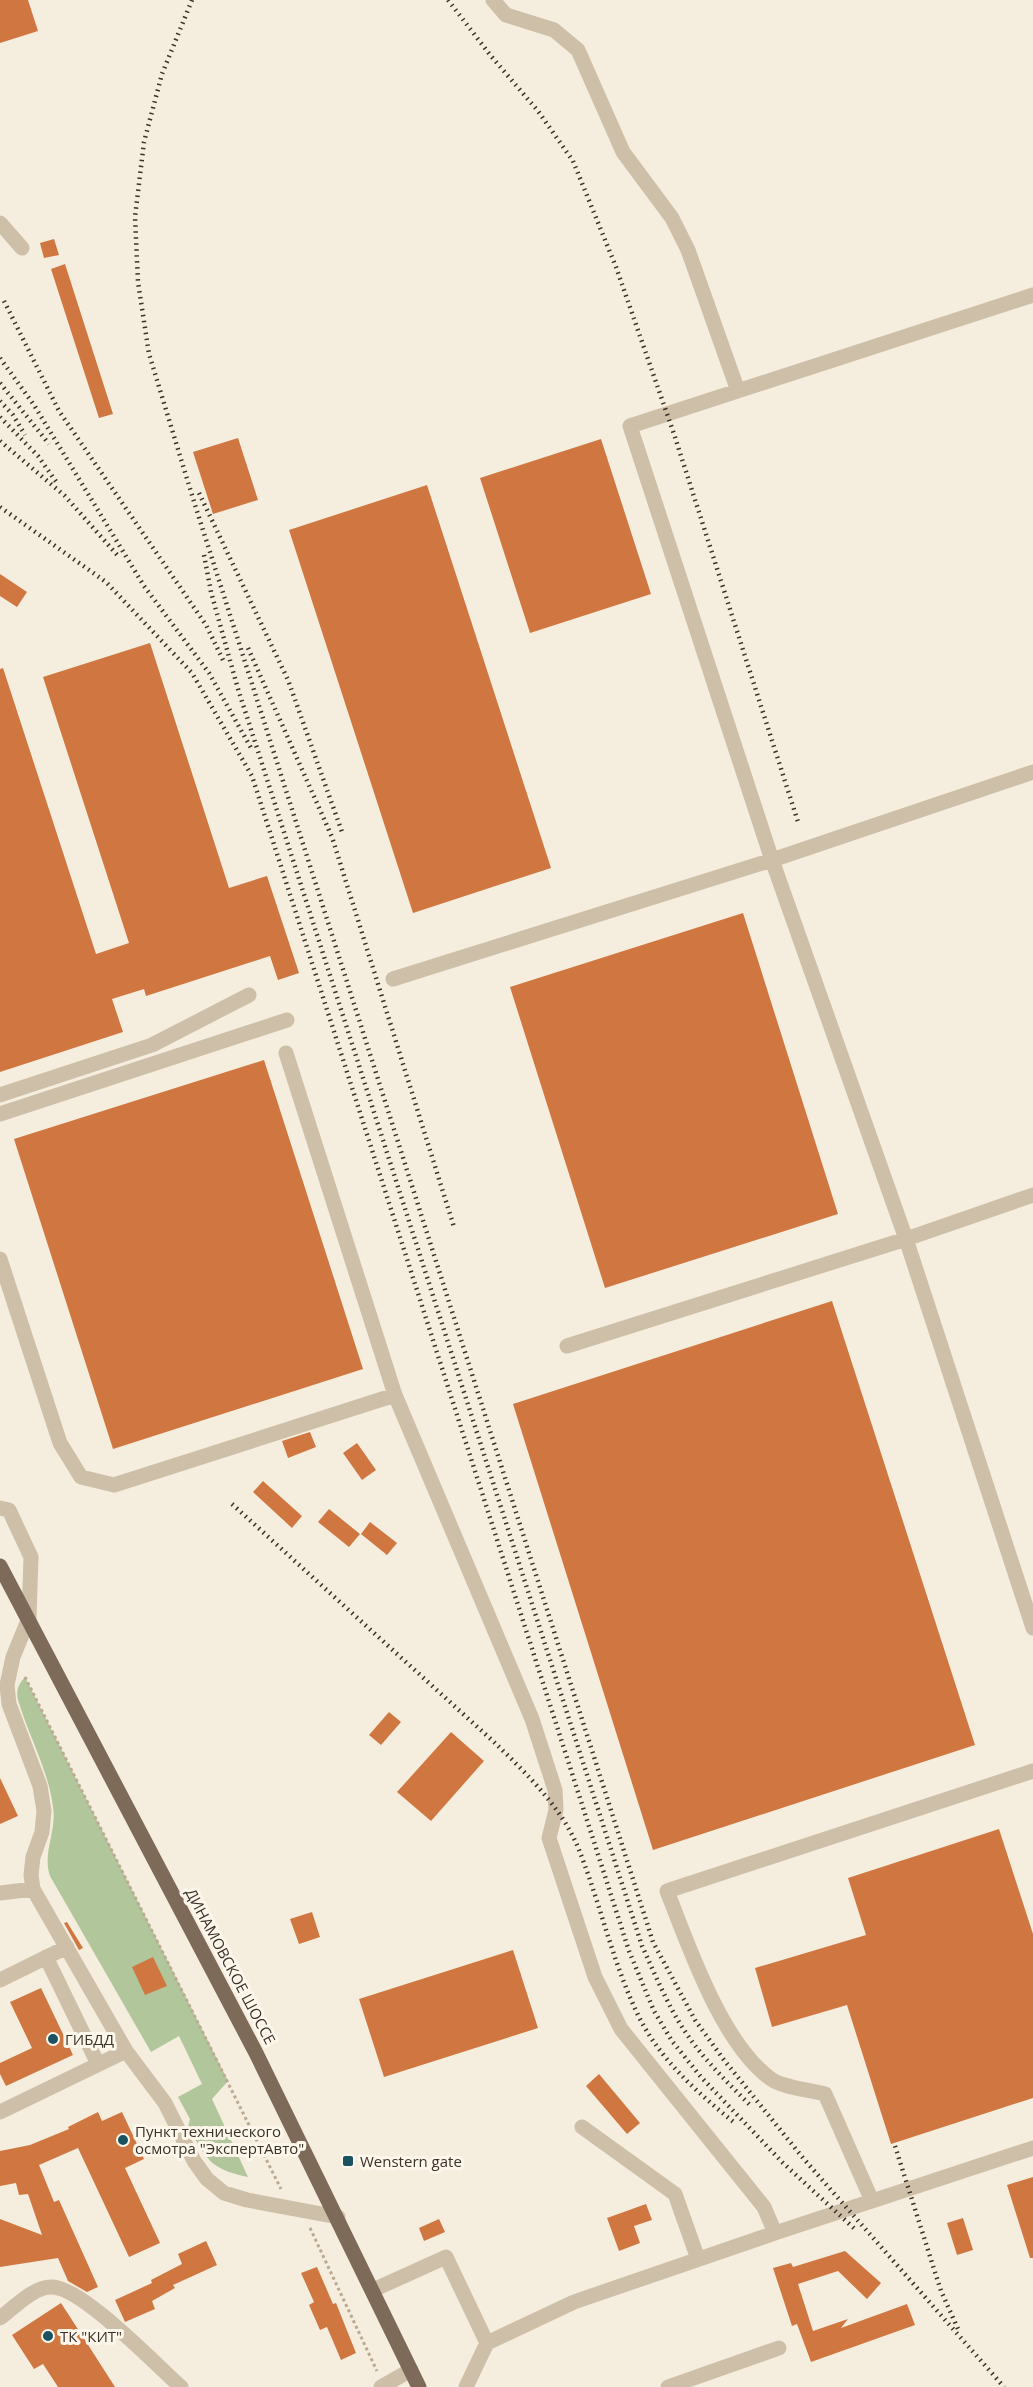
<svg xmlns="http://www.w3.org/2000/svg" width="1033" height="2387" font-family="'Open Sans',sans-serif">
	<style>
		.green { fill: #b2c69c }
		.building { fill: #d07741 }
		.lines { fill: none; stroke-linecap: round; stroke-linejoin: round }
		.path { stroke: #bba992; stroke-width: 3; stroke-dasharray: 3 3; stroke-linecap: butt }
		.minor { stroke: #cebfa8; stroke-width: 15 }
		.major { stroke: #7e6a59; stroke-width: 15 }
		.rail { stroke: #3b3129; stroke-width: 4.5; stroke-dasharray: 1.5 4.5; stroke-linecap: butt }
		.poi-dot { fill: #1a5261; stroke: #fcf6eb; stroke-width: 2 }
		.labels { text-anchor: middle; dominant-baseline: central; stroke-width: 6; stroke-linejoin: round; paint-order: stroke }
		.street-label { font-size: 15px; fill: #3b3129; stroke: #fcf6eb }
		.poi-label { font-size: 15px; fill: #3b3129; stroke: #fcf6eb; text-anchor: start }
	</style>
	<rect width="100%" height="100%" fill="#f5edde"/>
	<path class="green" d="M25,1677l203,404 -16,18 36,78c-39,-8 -41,-18 -60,-50l2,-8 -12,-22 24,-13 -23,-48 -28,16 -101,-176c-8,-23 7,-45 3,-69 -5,-38 -24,-70 -35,-107 -2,-10 0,-15 7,-23z"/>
	<path class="building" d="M0,0h28l10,31 -38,12z
		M54,239l5,16 -15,3 -4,-15z
		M65,264l48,150 -14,4 -48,-149z
		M238,438l20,62 -45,14 -20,-62z
		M601,439l50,155 -121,39 -50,-155z
		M427,485l124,383 -138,45 -124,-383z
		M0,574l27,18 -10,15 -17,-11z
		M150,643l79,245 38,-12 32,97 -21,7 -8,-24 -124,40 -2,-7 -32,10 11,33 -123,40v-403l3,-1 93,286 33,-11 -86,-266z
		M743,913l95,301 -233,74 -95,-301z
		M264,1060l99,309 -250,80 -99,-310z
		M832,1301l143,444 -322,105 -140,-446z
		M310,1432l6,15 -28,11 -6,-17z
		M357,1443l19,27 -14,10 -19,-27z
		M263,1481l39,35 -10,12 -39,-36z
		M329,1509l31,25 -11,13 -31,-25z
		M370,1522l27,21 -10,12 -26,-21z
		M389,1712l12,10 -20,23 -12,-10z
		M451,1732l33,29 -53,60 -34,-29z
		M0,1778l18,38 -18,8z
		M999,1829l34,105v164l-142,46 -44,-139 -75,22 -17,-59 111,-33 -18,-57z
		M312,1912l8,25 -21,7 -9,-25z
		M67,1922l16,26 -4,2 -15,-27z
		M513,1950l25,78 -154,49 -25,-78z
		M153,1957l14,29 -22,9 -13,-28z
		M41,1988l32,67 -67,31 -6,-12v-11l32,-15 -22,-46z
		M599,2074l41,49 -13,11 -41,-48z
		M98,2112l4,9 20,-9 22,47 -19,9 35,75 -31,14 -51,-109 -39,17 15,37 5,-2 39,87 -11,5 -19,-11 -10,-23 -58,9v-48l42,16 -14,-41 -9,1 -3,-12 -16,3v-35l30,-6 39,-16 -1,-2z
		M1033,2177v81h-3l-23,-73z
		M646,2204l6,16 -18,6 6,17 -21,8 -12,-33z
		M963,2218l10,32 -16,5 -10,-32z
		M439,2219l6,13 -21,9 -5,-13z
		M206,2241l11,24 -44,20 2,3 -23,13 3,8 -30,13 -10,-22 37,-17 -1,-3 31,-16 -4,-10z
		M845,2251l36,32 -14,16 -29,-28 -40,13 15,47 35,-12 -7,9 66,-24 8,21 -104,37 -14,-38 -5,2 -19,-58 18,-5 2,4z
		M317,2267l16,37 3,-1 20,50 -15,7 -14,-33 -7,3 -11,-25 5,-3 -13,-29z
		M61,2303l22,34 32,50h-57l-15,-23 -9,5 -22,-34z"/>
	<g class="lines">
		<path class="path" d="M25,1677l256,512
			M310,2228l67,143"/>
		<path class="minor" d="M493,0l13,15 48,15 24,20 45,102 49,66 16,32 50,141
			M0,223l22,25
			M1033,295l-403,131 142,434 134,379 127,389
			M393,979l379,-119 261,-88
			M286,1053l109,342 137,324 23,71 1,20 -7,28 46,139 26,52 143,178 11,26 258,-85
			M0,1095l152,-50 97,-50
			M0,1114l287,-94
			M0,1259l60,184 21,34 33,8 281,-90
			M567,1346l339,-107 127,-44
			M0,1508l9,2 22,47 -2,61 -16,39 -6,28 2,19 31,82 4,25 -2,21 -9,25 -2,18 2,14 93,162 39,52 29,58 13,18 17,14 23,7 91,17
			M0,1893l33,-4
			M46,1957l52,107
			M0,1980l67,-33
			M0,2112l126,-61
			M582,2127l93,67 23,65
			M872,2201l-47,-107c-14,-4 -44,-7 -54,-15 -49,-35 -82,-132 -104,-188l366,-120
			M373,2290l73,-33 41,86 -21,44
			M0,2318c14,-10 33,-31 51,-31 29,-2 106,79 130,100
			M487,2343l87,-41 201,-69
			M381,2387l30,-17
			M668,2387l111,-39"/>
		<path class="major" d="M0,1566l256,487 163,334"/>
		<path class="rail" d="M192,0l-30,74 -18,68 -9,75 3,65 11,72 46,151 458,1437 42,78 29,40 79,98 201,229
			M448,0l43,56 47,55 35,50 43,106 58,167 125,391
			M4,301l55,110 147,214 18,37
			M0,358l34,47 110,181 65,87 42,75
			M0,383l49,61
			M0,401l13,14 12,20
			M0,417l38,39 19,27
			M0,441l65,55 54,61
			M199,493l89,187 54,152
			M0,507l106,75 86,91 60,103 377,1175 25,60 18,30 29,36 82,86 74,68
			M204,555l7,37 27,97 404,1257c13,28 25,58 42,84 19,29 44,53 68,77
			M248,648l84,189 122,390
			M232,1504l262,238c31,30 66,64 83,103 23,56 35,117 62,172 22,44 60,77 97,107
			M895,2146l46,145 17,38"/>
	</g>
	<g class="poi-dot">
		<circle cx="53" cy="2039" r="6"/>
		<circle cx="123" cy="2140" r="6"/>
		<rect x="342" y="2155" width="12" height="12" rx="3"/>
		<circle cx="48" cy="2336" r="6"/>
	</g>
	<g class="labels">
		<g class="street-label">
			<text transform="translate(231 1966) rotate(62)">ДИНАМОВСКОЕ ШОССЕ</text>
		</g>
		<g class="poi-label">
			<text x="65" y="2039">ГИБДД</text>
			<text x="135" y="2131">Пункт технического<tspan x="135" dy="17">осмотра "ЭкспертАвто"</tspan></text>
			<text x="360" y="2161">Wenstern gate</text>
			<text x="60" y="2336">ТК "КИТ"</text>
		</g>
	</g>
</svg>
